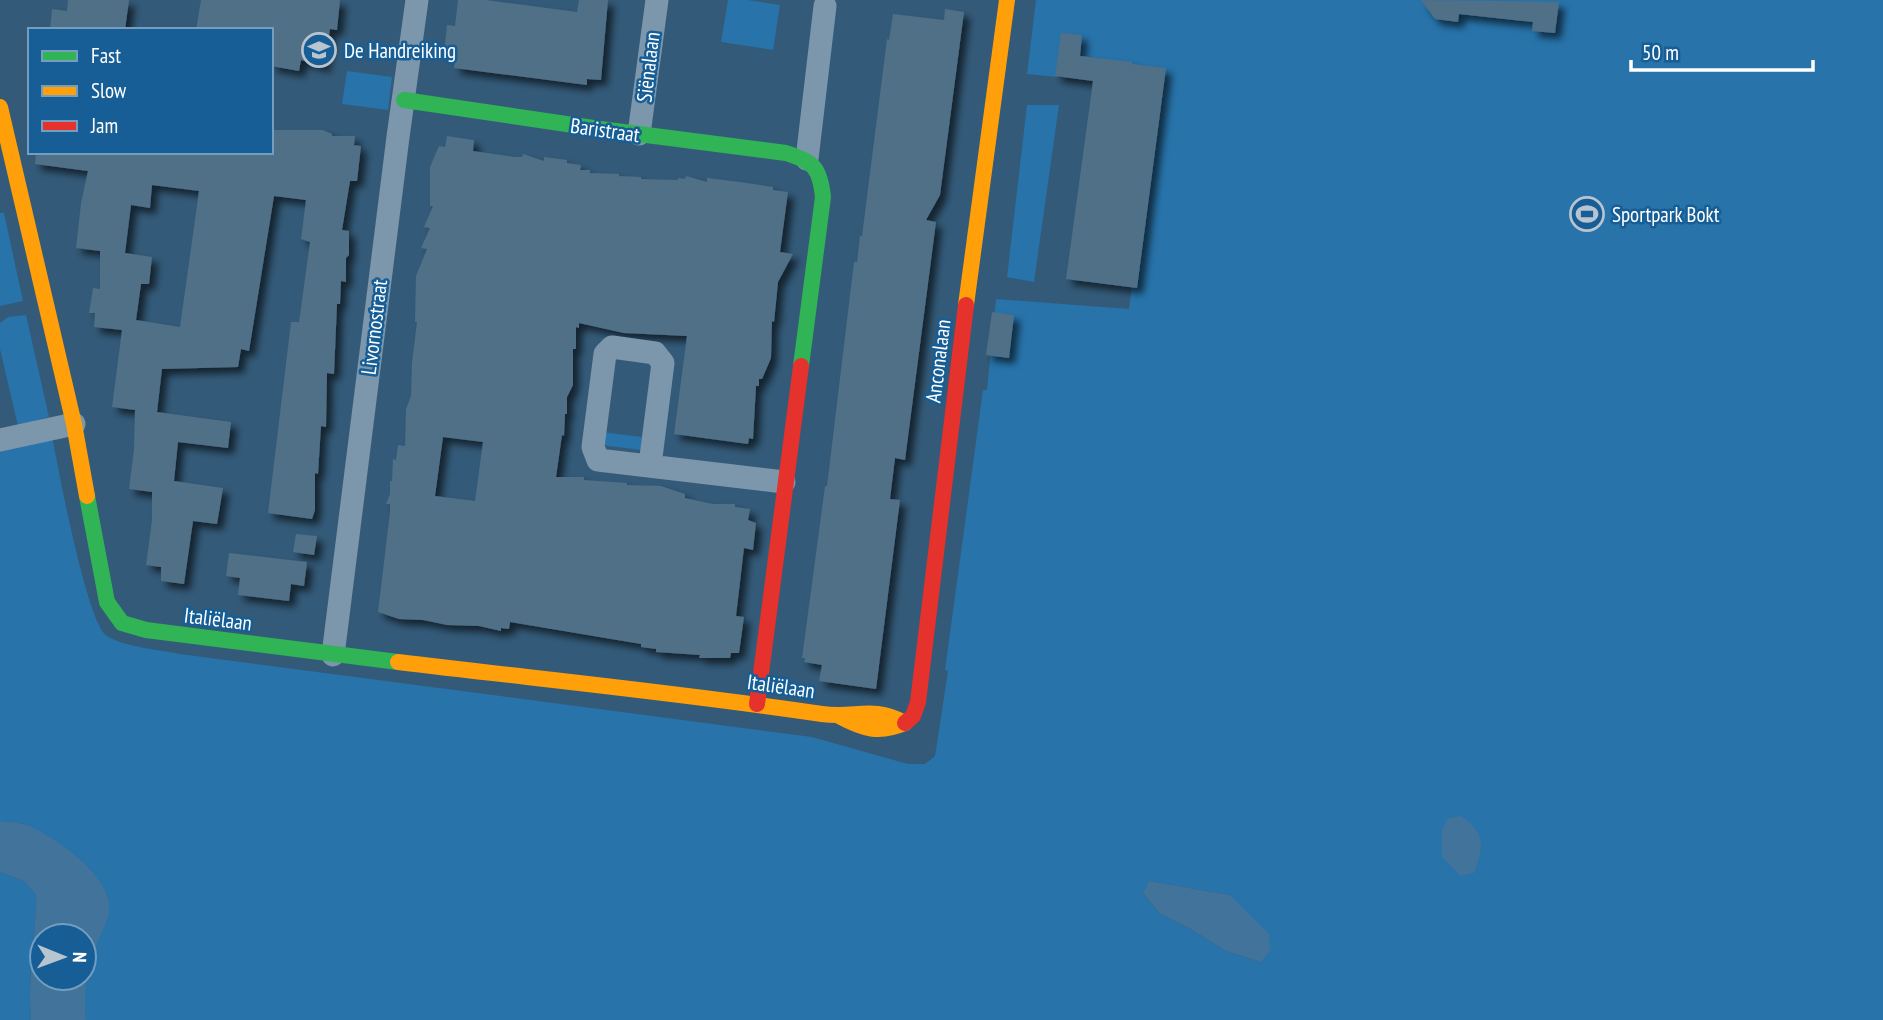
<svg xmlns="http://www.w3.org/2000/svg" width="1883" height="1020" font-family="'PT Sans Narrow',sans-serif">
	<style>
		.green { fill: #2773aa; fill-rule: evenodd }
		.water { fill: #42739a; fill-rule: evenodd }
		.building { fill: #506f87; fill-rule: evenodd; filter: url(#shadow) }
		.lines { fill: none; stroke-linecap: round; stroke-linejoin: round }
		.street { stroke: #7c96ab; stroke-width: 23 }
		.fast { stroke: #30b455; stroke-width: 16 }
		.slow { stroke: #ff9f0a; stroke-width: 16 }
		.jam { stroke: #e5322d; stroke-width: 16 }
		.labels { text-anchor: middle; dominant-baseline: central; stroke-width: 5; stroke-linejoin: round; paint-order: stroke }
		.poi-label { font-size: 21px; fill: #fff; stroke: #165e95; text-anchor: start }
		.street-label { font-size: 21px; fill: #fff; stroke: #165e95 }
	</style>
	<defs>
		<filter id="shadow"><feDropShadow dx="6" dy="6" stdDeviation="3.5" flood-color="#0009"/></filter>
	</defs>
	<rect width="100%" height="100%" fill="#335a78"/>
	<path class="green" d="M728,0h20l32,5 -7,45 -52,-8z
		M1036,0h847v1020h-1797l-2,-29 8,-38 17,-43 -84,-86 -25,-3v-374l42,-10 11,4c6,31 34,182 54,195 17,11 54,14 73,18l632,83 96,27h17l10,-8 13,-85 -3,-1 38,-280h4l9,-91 133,10 25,-187 -94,-63 -3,18 -30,-3zM1149,881l81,14 31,67 -35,-11 -32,-20 -35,-18 -16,-20z
		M347,71l45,6 -4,33 -46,-6z
		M1027,105h32l-25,177 -27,-5z
		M0,213h4l19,88 -23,5z
		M26,315l23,102 -31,9 -18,-77v-26l8,-6z
		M602,432l40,5 -1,13 -40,-5z
		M0,872l24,9 12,14c0,42 -9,83 -5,125h-31z"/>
	<path class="water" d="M1461,816c25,17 23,30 13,57l-13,3 -19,-19v-27l6,-12z
		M0,821c8,1 19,1 27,4 27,11 86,52 82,85 -1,14 -11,28 -15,41 -9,22 -10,45 -8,69h-55c-4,-42 5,-83 5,-125l-12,-14 -24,-9zM84,936v42h-42v-42z
		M1149,881l81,14 39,39 1,17 -9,11 -35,-11 -32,-20 -35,-18 -16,-20z"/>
	<path class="building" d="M68,0h61l-4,30h-75l2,-21 15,2z
		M201,0h139l-3,30 -7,-1 -6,38 -23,-7 -2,11 -28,-5v-36h-75z
		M458,0h28l91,12 2,-12h29l-7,80 -14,-1v6l-133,-17 2,-13 -12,-2 3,-28 8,1z
		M1421,0l138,2 -4,31 -23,-2 1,-9 -74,-8 -1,8 -23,-3z
		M945,9l19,3 -24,183 -14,25 10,2 -31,238 -10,-2 -5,41 10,1 -24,189 -57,-8 3,-16 -18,-3 1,-4h-3l23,-172h2l27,-224h3l3,-26h2l25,-197 2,1 4,-26 51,6z
		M1061,33l21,2 -2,21 52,6v2l34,4 -29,220 -71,-9 27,-198 -38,-5z
		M271,130h52l9,4v2h23l-1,9 7,1 -4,35h-7l-8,49 7,1v24l-3,3v24l-5,-1 -1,23h-3l-3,70 -7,-1 -1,54 -5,-1 -3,48 -3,-1v37l-3,9 -44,-6 23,-191h8l11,-80 -9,-3 5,-39 -32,-4 -25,155 -8,-2 -3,18 -76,2 -5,43 74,10 -3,26 -50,-6 -4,39 49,7 -6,36 -24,-3 -9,63 -23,-3v-14l-15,-2 6,-45v-28l-23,-3 5,-40 1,-39 -23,-3 10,-77 -28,-3 1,-14h-6l4,-25 7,1v-38l-24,-3 5,-45 7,-32 -53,-7 1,-12h235zM152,185l47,6 -19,136 -44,-7 5,-36h8l3,-27 -27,-4 6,-48 19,3z
		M447,136l27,4 -1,11 42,6h7l1,-3 21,7v-4l23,3v3l14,2 -1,5h10v3l29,1v2l22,1v2l37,1v-2l7,1 1,-3 21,6v-4l33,4 33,5v3l15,2 -8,60 13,2 -15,28 -4,40 -2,-1 -1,37 -9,21h-3v7h-3l-3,53 -4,-1 -1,6 -74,-10 13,-98 -63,-3 -45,-10v5l-3,-1v22h-3v36l-6,12v17h-2l-1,22 -2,-1 -6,42h28v3l43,3v2l34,1 24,8v4l28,6h22v3l15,2 -2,11 8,3 -3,27 -9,-2 -8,68 8,1 -5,36h-8l-1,5h-31l1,-3 -44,-3v-3l-15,-2v-3l-131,-22 -1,7 -8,-1v3l-22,-5 -32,-1 -24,-5 -24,-1 -21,-7 12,-100v-8h-4l4,-10v-13h2l1,-22 3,1 2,-15 7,1 1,-37 5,-13 1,-34 5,-40h-2l1,-46 11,-27 -6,-1 9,-20 -6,-1 9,-21h-3v-39l9,-21 6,1zM443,437l40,5 -8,59 -40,-5z
		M992,312l22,3 -5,43 -23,-3z
		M296,534l21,2 -3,19 -21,-3z
		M229,553l78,9 -3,24 -13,-2 -2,17 -51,-6 2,-17 -14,-2z"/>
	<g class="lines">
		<path class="street" d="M639,134l18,-134
			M807,159l18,-153
			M0,440l74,-16
			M650,465l13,-102 -8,-10 -43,-6 -7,7 -12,93 5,13 186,22
			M333,655l65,-518 19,-137"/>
		<path class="fast" d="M404,100l196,29 186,24c28,9 34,15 37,44l-22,169
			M87,496l20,106 15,21 24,7 252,32"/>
		<path class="slow" d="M0,107l74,317 13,72
			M966,305l41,-305
			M398,662c141,17 283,31 424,52 34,5 49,-9 83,9 -26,11 -42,6 -66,-7"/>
		<path class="jam" d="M757,704l44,-338
			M905,723l8,-7 5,-14 48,-397"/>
	</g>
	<defs>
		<g id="school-ring" transform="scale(1.75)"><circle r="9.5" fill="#165e95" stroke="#b8c5d0" stroke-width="1.5"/><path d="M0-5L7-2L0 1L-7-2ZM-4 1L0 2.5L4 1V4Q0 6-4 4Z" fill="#b8c5d0"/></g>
		<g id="stadium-ring" transform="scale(1.75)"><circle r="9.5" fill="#165e95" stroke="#b8c5d0" stroke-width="1.5"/><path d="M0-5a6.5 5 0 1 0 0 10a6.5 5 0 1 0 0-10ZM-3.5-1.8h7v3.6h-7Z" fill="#b8c5d0"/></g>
	</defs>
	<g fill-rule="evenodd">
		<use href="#school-ring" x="319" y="50"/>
		<use href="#stadium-ring" x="1587" y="214"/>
	</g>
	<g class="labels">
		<g class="poi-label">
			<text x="344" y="50">De Handreiking</text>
			<text x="1612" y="214">Sportpark Bokt</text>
		</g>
		<g class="street-label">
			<text transform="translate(648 67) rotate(-83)">Siënalaan</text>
			<text transform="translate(605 130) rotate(8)">Baristraat</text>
			<text transform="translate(374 327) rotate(-83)">Livornostraat</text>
			<text transform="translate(938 361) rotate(-83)">Anconalaan</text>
			<text transform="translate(218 619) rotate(7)">Italiëlaan</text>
			<text transform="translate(781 686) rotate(8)">Italiëlaan</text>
		</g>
	</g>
	<rect x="28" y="28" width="245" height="126" fill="#165e95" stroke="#739ebf" stroke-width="2"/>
	<rect x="42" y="51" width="35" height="10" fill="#30b455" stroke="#739ebf" stroke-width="2"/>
	<text x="91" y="63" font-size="21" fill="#ffffff">Fast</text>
	<rect x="42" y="86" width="35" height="10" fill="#ff9f0a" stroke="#739ebf" stroke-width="2"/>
	<text x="91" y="98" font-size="21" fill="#ffffff">Slow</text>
	<rect x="42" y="121" width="35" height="10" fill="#e5322d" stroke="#739ebf" stroke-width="2"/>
	<text x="91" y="133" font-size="21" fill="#ffffff">Jam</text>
	<g transform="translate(63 957) rotate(91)"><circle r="33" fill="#165e95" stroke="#739ebf" stroke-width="2"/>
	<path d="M0-5L12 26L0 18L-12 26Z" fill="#b8c5d0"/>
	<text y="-10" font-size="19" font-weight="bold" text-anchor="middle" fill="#ffffff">N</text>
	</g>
	<path d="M1631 60v10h182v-10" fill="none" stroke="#ffffff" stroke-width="3.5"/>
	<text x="1642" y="60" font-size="21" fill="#ffffff" stroke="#165e95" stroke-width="5" paint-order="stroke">50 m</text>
</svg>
